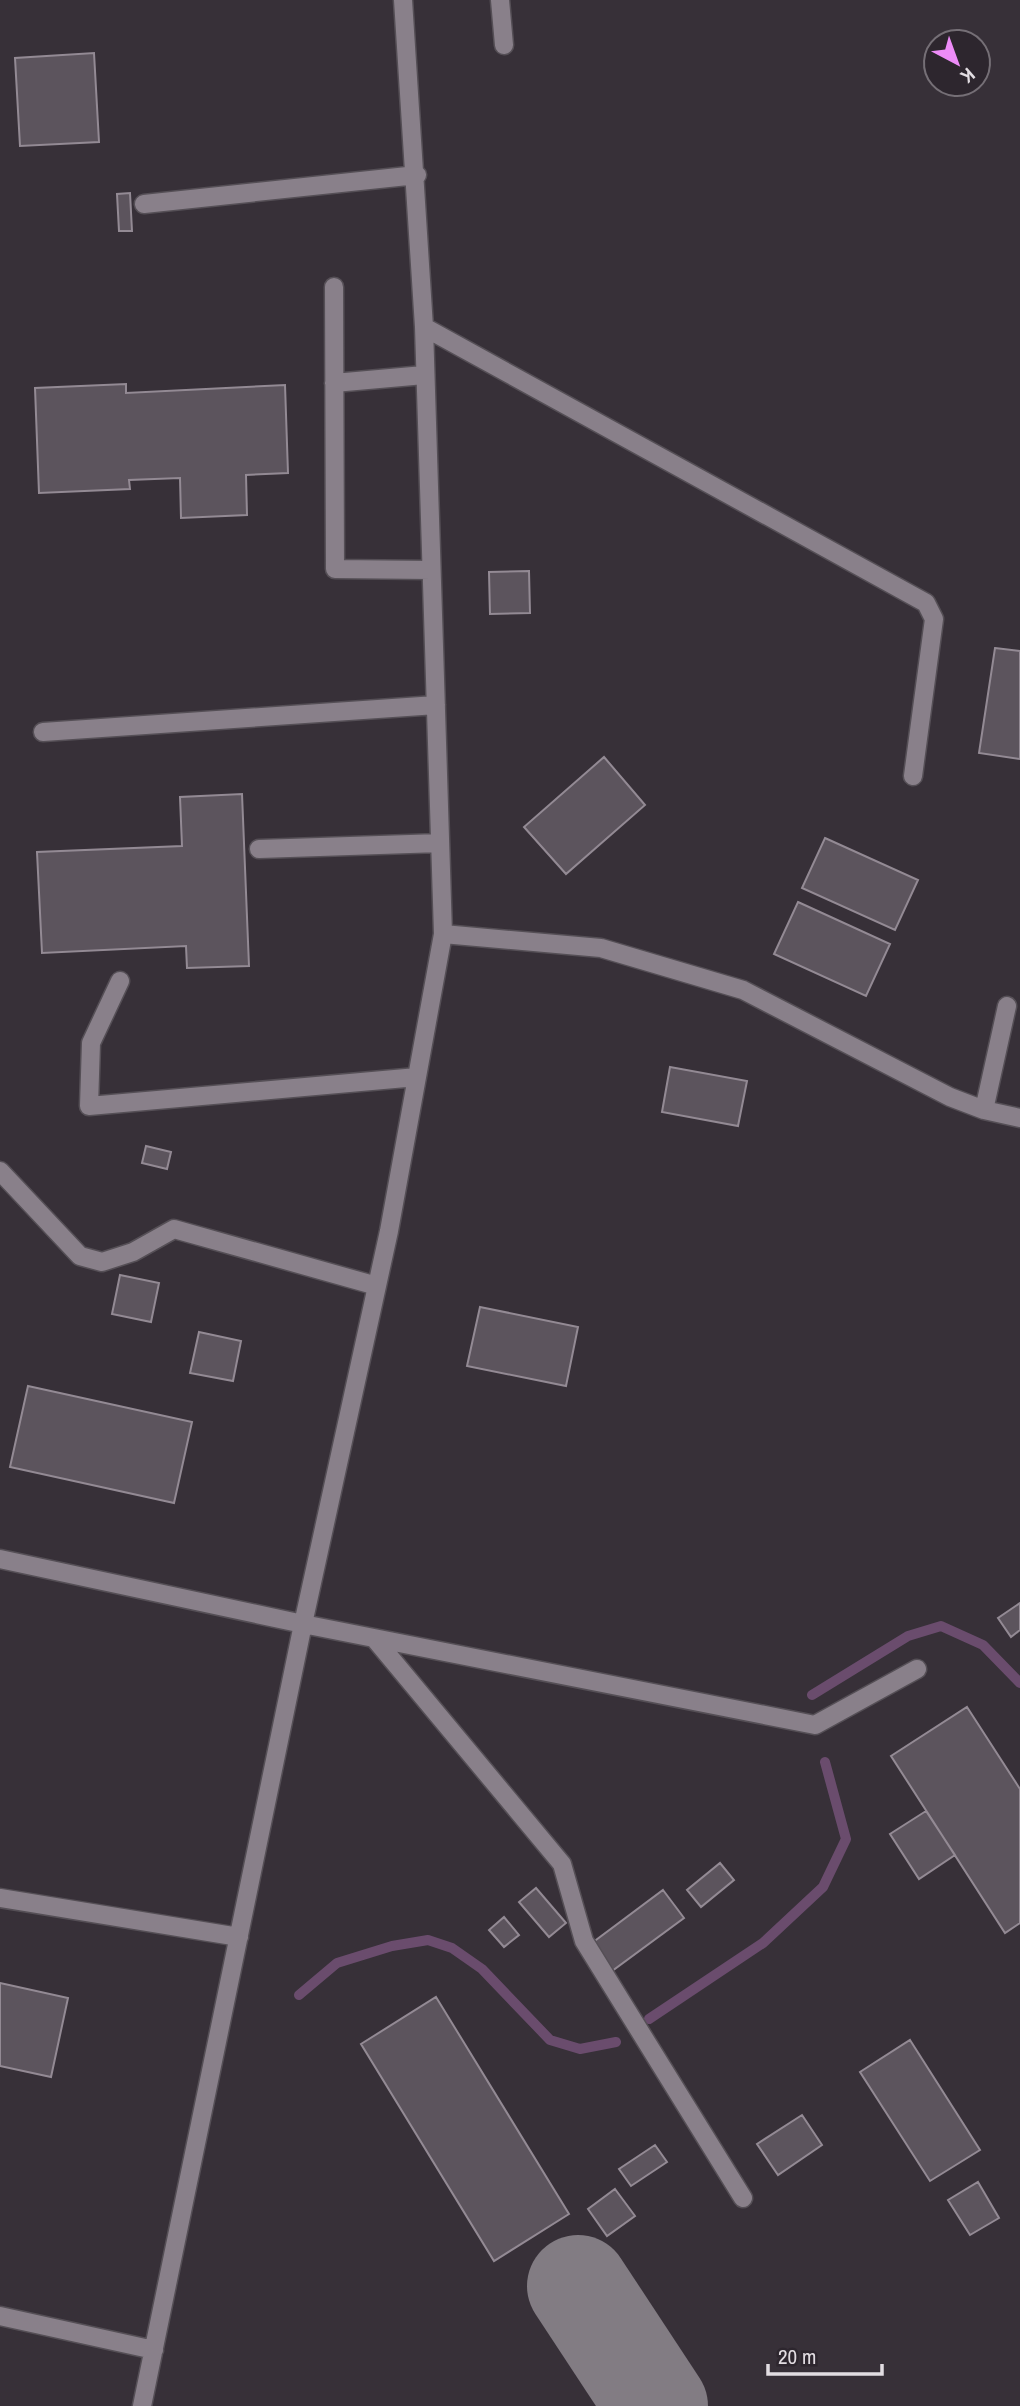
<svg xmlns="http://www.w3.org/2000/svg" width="1020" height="2406" font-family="'Archivo Narrow',sans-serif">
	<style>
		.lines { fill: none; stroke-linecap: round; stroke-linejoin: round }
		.stream { stroke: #6a4c6d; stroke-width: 10 }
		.taxiway { stroke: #827c83; stroke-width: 102 }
		.building { fill: #5c545d; stroke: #938a94; stroke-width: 2 }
		.minor-casing { stroke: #554f56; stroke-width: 21 }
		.minor { stroke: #89808a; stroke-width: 18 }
	</style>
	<rect width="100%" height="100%" fill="#373038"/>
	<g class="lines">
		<path class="stream" d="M812,1695l96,-59 33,-10 42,19 37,38
			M299,1995l38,-32 55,-17 36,-6 24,8 30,21 68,71 30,9 36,-7
			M649,2019l114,-76 60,-56 23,-48 -21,-77"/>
		<path class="taxiway" d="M578,2286l79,120"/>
	</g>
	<path class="building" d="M94,53l5,89 -79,4 -5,-88z
		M130,193l2,38h-13l-2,-37z
		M126,384v9l159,-8 3,88 -42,2 1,40 -66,3 -1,-40 -51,2 1,9 -91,4 -4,-105z
		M529,571l1,42 -40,1 -1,-42z
		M995,648l25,3v108l-41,-6z
		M604,757l41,48 -79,69 -42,-47z
		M242,794l7,172 -62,2 -1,-22 -144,7 -5,-101 145,-6 -2,-49z
		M825,838l93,42 -23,50 -93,-42z
		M798,902l92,42 -24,52 -92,-42z
		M670,1067l77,14 -9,45 -76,-14z
		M146,1146l25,6 -4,17 -25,-6z
		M120,1275l39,8 -8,39 -39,-8z
		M480,1307l98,20 -12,59 -99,-20z
		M199,1332l42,9 -8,40 -43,-8z
		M28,1386l164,36 -18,81 -164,-36z
		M1020,1603v27l-9,7 -13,-19z
		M967,1707l53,82v134l-15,10 -114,-177z
		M926,1811l29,44 -36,24 -29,-45z
		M720,1863l14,17 -33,27 -14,-17z
		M536,1888l30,35 -17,14 -30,-35z
		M663,1890l21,28 -72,53 -20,-28z
		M504,1917l15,18 -15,12 -15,-17z
		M0,1983l68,15 -17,79 -51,-11z
		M436,1997l133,217 -75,47 -133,-217z
		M910,2040l70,110 -50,31 -70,-109z
		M802,2115l20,30 -44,30 -21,-31z
		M655,2145l12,17 -36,24 -12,-17z
		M978,2182l21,36 -29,17 -22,-35z
		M615,2189l20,27 -28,20 -19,-27z"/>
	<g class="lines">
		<g class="minor-casing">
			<path id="minor" d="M500,0l4,45
				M144,204l273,-29
				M334,287l1,282 96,1
				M424,327l502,276 8,16 -21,157
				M334,383l90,-8
				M43,732l393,-27
				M259,849l181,-6
				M443,934l158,14 142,42 207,107 34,13 36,8
				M120,981l-29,62 -2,63 328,-29
				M984,1110l23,-104
				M0,1171l80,85 22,6 31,-10 41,-23 203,57
				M0,1559l303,65 512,101 102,-56
				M374,1638l188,226 22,77 159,257
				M0,1898l239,39
				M0,2316l154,34
				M142,2406l161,-782 86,-393 54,-297 -19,-607 -21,-327"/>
		</g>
		<use href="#minor" class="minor"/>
	</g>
	<g transform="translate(957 63) rotate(139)"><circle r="33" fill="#2d262e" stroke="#756f76" stroke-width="2"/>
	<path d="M0-5L12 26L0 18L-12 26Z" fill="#ee8cf8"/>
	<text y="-10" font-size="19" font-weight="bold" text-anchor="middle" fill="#e2dde2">K</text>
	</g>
	<path d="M768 2364v10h114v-10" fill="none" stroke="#e2dde2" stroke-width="3.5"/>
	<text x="778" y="2364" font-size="21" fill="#e2dde2" stroke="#2d262e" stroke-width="5" paint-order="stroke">20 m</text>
</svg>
